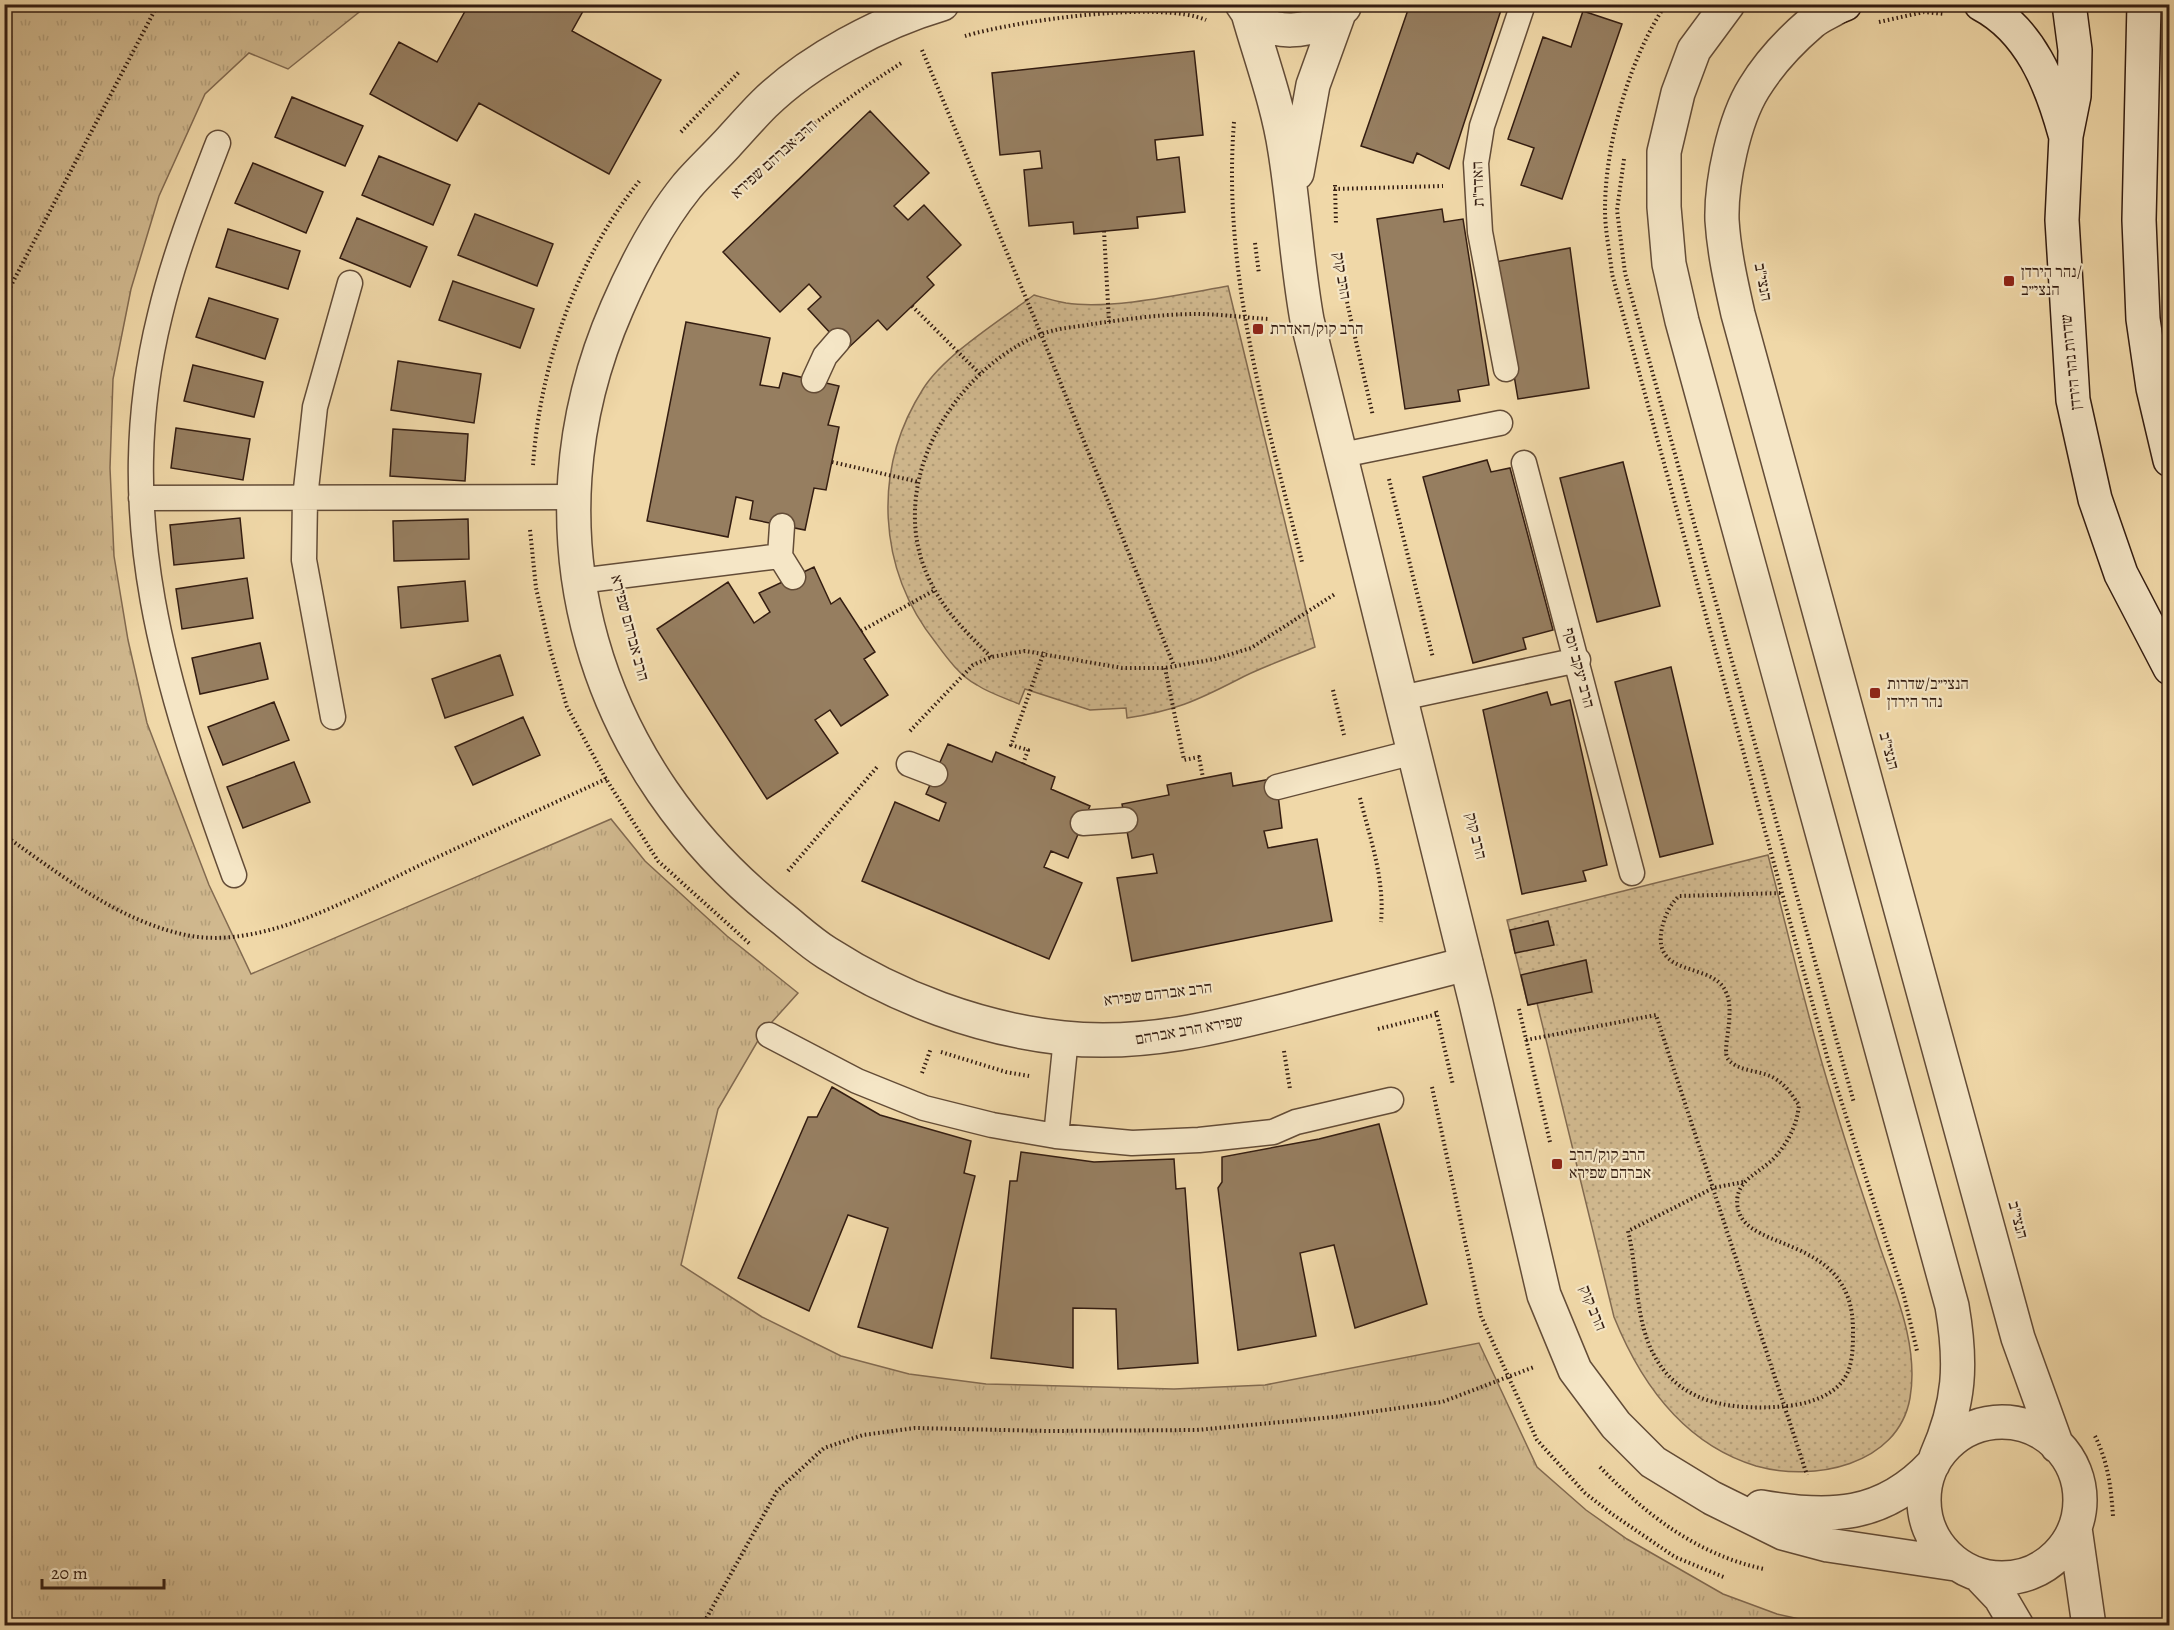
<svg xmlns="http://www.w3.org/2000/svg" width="2174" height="1630" font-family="Alegreya,'Frank Ruhl Libre',serif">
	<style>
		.grass { fill: url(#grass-tufts); stroke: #826a50; stroke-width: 1.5 }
		.park { fill: url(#park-dots); stroke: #826a50; stroke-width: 1.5 }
		.building { fill: #967e60; stroke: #341d11; stroke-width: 1.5 }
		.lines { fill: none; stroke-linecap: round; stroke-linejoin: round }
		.service-casing { stroke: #634c37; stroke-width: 27 }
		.minor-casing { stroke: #634c37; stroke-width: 36 }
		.tertiary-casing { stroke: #634c37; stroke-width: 36 }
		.secondary-casing { stroke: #341d11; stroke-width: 36 }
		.path { stroke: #341d11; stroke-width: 4; stroke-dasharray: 1.5 3; stroke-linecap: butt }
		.service { stroke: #f5e6c6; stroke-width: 24 }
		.minor { stroke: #f5e6c6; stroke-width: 33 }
		.tertiary { stroke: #f5e6c6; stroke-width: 33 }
		.secondary { stroke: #f5e6c6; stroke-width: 33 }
		.poi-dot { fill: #8f2418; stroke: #f5e6c6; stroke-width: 2 }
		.labels { text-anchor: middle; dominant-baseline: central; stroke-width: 4.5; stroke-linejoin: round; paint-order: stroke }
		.street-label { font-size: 16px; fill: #341d11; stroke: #f5e6c6 }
		.poi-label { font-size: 16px; fill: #341d11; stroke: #f5e6c6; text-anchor: start }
	</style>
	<defs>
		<pattern id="grass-tufts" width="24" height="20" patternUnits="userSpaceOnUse" patternTransform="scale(1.5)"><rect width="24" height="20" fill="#d0b88e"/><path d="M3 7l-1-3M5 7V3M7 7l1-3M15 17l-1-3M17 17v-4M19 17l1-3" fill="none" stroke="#b39e79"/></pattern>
		<pattern id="park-dots" width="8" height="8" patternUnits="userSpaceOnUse" patternTransform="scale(1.5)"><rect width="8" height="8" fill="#d0b88e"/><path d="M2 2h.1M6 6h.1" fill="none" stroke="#b39e79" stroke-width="1.8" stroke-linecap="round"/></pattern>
	</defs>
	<rect width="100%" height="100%" fill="#f0d8a8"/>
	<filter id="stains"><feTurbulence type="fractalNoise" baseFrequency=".00333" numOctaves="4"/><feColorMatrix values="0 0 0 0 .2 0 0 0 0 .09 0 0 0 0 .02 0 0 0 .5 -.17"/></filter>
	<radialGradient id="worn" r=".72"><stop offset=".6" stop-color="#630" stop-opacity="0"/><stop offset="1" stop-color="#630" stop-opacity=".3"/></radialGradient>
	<path class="grass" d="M5,4l363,1 -80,64 -39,-16 -44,41 -46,102 -28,93 -18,90 -3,89 4,88 14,84 19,83 62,162 42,89 360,-155 34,42 82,75 71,57 -35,39 -45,77 -37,156 81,52 79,39 68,18 77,10 188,5 91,-4 214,-42 58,124 49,43 41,29 96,55 54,20 49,11 -1821,1z"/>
	<path class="park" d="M1228,286l87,361c-26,11 -54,20 -78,33 -41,21 -63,31 -110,38l-1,-10 -36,2 -65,-21 -6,15c-14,-6 -30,-11 -42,-19 -17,-9 -30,-27 -41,-42 -59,-74 -64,-174 -13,-254 21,-34 79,-70 111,-94 11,3 21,6 32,8 45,7 116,-9 162,-17z
		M1768,855c20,78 38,157 62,235 15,52 33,105 50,157 16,47 39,100 30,151 -12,68 -97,84 -154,68 -72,-22 -115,-82 -142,-149l-77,-314 -9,2 -21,-85z"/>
	<path class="building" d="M469,4h118l-15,27 89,49 -52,94 -130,-71 -22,38 -87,-47 29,-52 38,20z
		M1410,4h93l-54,165 -32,-16 -4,10 -52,-17z
		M1583,11l39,13 -60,175 -41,-14 13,-37 -26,-9 35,-102 28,10z
		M1194,51l9,84 -48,5 2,20 22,-3 6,55 -48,5 1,11 -64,6 -1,-12 -44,4 -5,-56 18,-2 -2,-17 -40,4 -8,-82z
		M292,97l71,29 -18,40 -70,-29z
		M870,111l59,62 -35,33 14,14 16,-15 37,40 -34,32 7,8 -47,45 -9,-10 -32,30 -38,-41 13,-12 -12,-13 -29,28 -57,-60z
		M379,156l71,29 -17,40 -71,-30z
		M253,163l70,29 -17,41 -71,-30z
		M1442,209l2,13 19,-3 26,166 -31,5 2,11 -55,8 -28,-190z
		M475,214l78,30 -16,42 -79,-31z
		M357,218l70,29 -17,40 -70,-29z
		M228,229l72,22 -12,38 -72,-22z
		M1570,248l19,140 -71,11 -23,-137z
		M453,281l81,28 -14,39 -81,-28z
		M209,298l69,21 -13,40 -69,-22z
		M686,322l84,16 -10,47 19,3 4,-15 56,13 -11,39 11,2 -13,63 -12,-2 -9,42 -55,-11 3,-18 -17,-4 -8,40 -81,-16z
		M398,361l83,13 -7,49 -83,-13z
		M193,365l70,17 -9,35 -70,-16z
		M176,428l74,11 -7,41 -72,-12z
		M393,429l75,5 -3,47 -75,-5z
		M1487,460l4,12 19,-4 43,162 -30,8 3,11 -53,14 -50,-186z
		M1623,462l37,144 -63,16 -37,-144z
		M240,518l4,40 -70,7 -4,-40z
		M468,519l1,40 -75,2 -1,-40z
		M814,567l17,37 9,-6 35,54 -11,7 24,36 -47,31 -11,-16 -15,10 23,33 -71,46 -110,-170 71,-47 26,41 16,-11 -11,-19z
		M247,578l6,40 -71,11 -6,-40z
		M465,581l3,40 -67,7 -3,-41z
		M260,643l8,36 -68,15 -8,-36z
		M500,655l13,40 -68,23 -13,-39z
		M1671,667l42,177 -53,13 -45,-175z
		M1547,692l4,13 19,-5 37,165 -24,6 3,10 -64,13 -39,-184z
		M274,702l15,38 -66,25 -15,-38z
		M523,717l17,38 -67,30 -18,-38z
		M948,744l44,18 4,-10 59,25 -4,12 39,17 -22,52 -17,-7 -7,16 38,16 -33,76 -187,-78 33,-79 44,19 7,-18 -20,-9z
		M294,762l16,40 -67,26 -16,-41z
		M1231,773l2,13 43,-8 6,50 -18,3 4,17 49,-9 15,82 -200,40 -15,-83 40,-5 -4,-19 -21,4 -10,-54 47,-9 -2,-10z
		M1548,921l6,24 -39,8 -5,-23z
		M1586,960l6,32 -64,13 -7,-30z
		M832,1087l48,28 91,26 -7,32 11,3 -43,172 -74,-21 30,-99 -40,-13 -39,96 -71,-33 70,-161h9z
		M1379,1124l48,180 -72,24 -21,-83 -34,8 16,83 -78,14 -20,-162 4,-6v-25l97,-18z
		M1021,1152l73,10 80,-3 2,30 9,-1 13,175 -80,6 -2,-60 -43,-1v60l-82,-10 19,-177h7z"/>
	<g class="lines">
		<g class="service-casing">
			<path id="service" d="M218,143c-22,57 -44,113 -58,172 -50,202 6,372 74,560
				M1506,369l-26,-137 -4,-69 6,-37 41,-122
				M814,380l11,-24 13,-15
				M1342,455l158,-32
				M1524,463l108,410
				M141,498l432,-1
				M782,526l-2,30 13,21
				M579,581l201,-25
				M1401,698l177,-38
				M333,717l-29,-157 1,-62 10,-91 35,-124
				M909,764l26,10
				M1277,787l137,-35
				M1083,823l42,-3
				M769,1035l88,46 67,27 68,17 64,11 76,7 67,-3 74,-8 23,-10 95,-22
				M1056,1136l10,-98"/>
		</g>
		<g class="minor-casing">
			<path id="minor" d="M942,4c-61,18 -133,56 -178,100 -13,13 -26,28 -38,41 -13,14 -27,27 -39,41 -30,37 -51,78 -70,122 -98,224 -24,462 165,610 15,12 29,25 45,35 70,45 153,76 236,85 82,9 161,-12 240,-32 54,-14 109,-28 163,-42"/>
		</g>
		<g class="tertiary-casing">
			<path id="tertiary" d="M1242,4c21,37 77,31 102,3
				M1728,4l-34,46 -16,43 -14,59v55l5,57 13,57 270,985c10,58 8,97 -16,151
				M1842,4c-9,7 -22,11 -31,19 -21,18 -43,42 -57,65 -20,32 -33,94 -32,132 2,32 9,63 16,94l280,1024 39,108
				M1248,13c13,46 30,91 37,138 9,56 12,113 22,169l169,683 68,292 31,75 41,55 37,37 59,36 71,35 45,12 127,19
				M1297,173l16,-88 26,-72
				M1924 1500a78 78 0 1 1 156 0a78 78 0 1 1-156 0Z
				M1761,1507c68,12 122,11 172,-43
				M2075,1528l14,98
				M1980,1576l20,21 17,29"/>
		</g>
		<g class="secondary-casing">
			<path id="secondary" d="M1981,4c49,26 70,79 84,130
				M2069,4l6,46 -1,46 -8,40 -4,84 11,180 22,99 26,75 49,94
				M2144,4l-5,216 4,99 10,69 17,72
				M1840,6l5,-2"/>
		</g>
		<path class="path" d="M1666,4c-37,55 -61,140 -61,206 0,21 5,43 7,64l216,786 76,236 13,55
			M1879,22l45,-10 21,2
			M965,36c50,-15 195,-36 241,-16
			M922,50l119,284 133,332
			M1234,122c-12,151 32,295 68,440
			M681,132l59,-61
			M1624,159l-7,51 8,63 229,830
			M750,179c47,-45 98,-82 153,-117
			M1335,185l1,40
			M1334,189l109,-3
			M1104,231l5,91
			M1255,243l4,31
			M1342,280l31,136
			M4,299l154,-295
			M912,306l68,68
			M832,462l87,20
			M533,465c7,-100 44,-208 108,-286
			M1389,479l44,179
			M530,530l6,58 14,61 17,58 39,72 52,82 92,83
			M861,631l74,-41
			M991,657c-23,-23 -46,-45 -60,-74 -48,-93 18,-210 108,-248 17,-7 37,-8 54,-11 34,-5 69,-10 104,-10 25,0 49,4 73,5
			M1165,668l19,92 15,-3 4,21
			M1333,690l11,45
			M910,731l63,-66 18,-8 34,-6 97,17h43l50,-9 36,-11 84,-54
			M1023,764l5,-14 -17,-5 33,-93
			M1360,798c10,40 25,82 21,124
			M4,835c57,40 117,88 187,101 78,13 171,-44 240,-76 59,-27 118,-55 177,-82
			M788,871l89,-104
			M1519,1009l31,133
			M1436,1011l17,74
			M1378,1029l60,-15
			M1526,1040l130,-25 151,460
			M1284,1051l6,38
			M941,1052l65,20 23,4
			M922,1073l9,-25
			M1432,1087l49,229 56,124 48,53 27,21 63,43 51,21
			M1743,1182l-30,6 -85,43c9,36 7,77 20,111 22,57 72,68 127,65 23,-1 55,-7 69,-28 9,-13 9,-33 9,-48 1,-97 -106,-78 -115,-122 -6,-28 21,-35 36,-51 14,-15 23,-33 25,-53 -7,-10 -13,-20 -25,-27 -13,-8 -36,-6 -46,-19 -7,-8 8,-46 -2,-67 -13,-31 -75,-13 -64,-64 3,-13 8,-23 17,-32l104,-3
			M2095,1436c13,26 16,51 18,80
			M1600,1467c46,48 98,88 164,102
			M702,1626l75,-135 47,-43 39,-13 52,-7 132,3 150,-1 137,-13 108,-15 92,-35"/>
		<use href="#service" class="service"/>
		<use href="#minor" class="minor"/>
		<use href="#tertiary" class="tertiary"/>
		<use href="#secondary" class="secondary"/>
	</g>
	<g class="poi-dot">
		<rect x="2003" y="275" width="12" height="12" rx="3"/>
		<rect x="1252" y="323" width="12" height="12" rx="3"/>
		<rect x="1869" y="687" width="12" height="12" rx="3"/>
		<rect x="1551" y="1158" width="12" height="12" rx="3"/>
	</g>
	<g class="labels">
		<g class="street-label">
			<text transform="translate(774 159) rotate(-42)">הרב אברהם שפירא</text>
			<text transform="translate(1478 184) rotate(-92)">האדר"ת</text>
			<text transform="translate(1342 276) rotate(81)">הרב קוק</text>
			<text transform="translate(1763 282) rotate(79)">הנצי"ב</text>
			<text transform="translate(2071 362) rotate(-96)">שדרות נהר הירדן</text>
			<text transform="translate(630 628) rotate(75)">הרב אברהם שפירא</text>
			<text transform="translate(1579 668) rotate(75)">הרב יעקב יוסף</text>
			<text transform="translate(1889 751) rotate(75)">הנצי"ב</text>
			<text transform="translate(1476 836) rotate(76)">הרב קוק</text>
			<text transform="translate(1158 994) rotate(-7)">הרב אברהם שפירא</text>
			<text transform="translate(1189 1030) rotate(-10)">שפירא הרב אברהם</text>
			<text transform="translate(2018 1220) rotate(75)">הנצי"ב</text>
			<text transform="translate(1593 1308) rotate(68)">הרב קוק</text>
		</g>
		<g class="poi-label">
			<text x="2021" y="272">נהר הירדן/<tspan x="2021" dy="18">הנצי״ב</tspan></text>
			<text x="1270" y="329">הרב קוק/האדרת</text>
			<text x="1887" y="684">הנצי״ב/שדרות<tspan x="1887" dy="18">נהר הירדן</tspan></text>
			<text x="1569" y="1155">הרב קוק/הרב<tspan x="1569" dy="18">אברהם שפירא</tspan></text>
		</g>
	</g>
	<rect width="2174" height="1630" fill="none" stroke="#f0d8a8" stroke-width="24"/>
	<rect x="6" y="6" width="2162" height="1618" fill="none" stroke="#341d11" stroke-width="3"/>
	<rect x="12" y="12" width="2150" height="1606" fill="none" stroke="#341d11" stroke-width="1.5"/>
	<path d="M42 1579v9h122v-9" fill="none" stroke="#341d11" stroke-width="3"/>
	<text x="51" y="1579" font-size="18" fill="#341d11" stroke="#f5e6c6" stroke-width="4.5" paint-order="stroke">20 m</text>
	<rect width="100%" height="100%" filter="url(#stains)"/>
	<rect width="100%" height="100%" fill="url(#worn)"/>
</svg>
